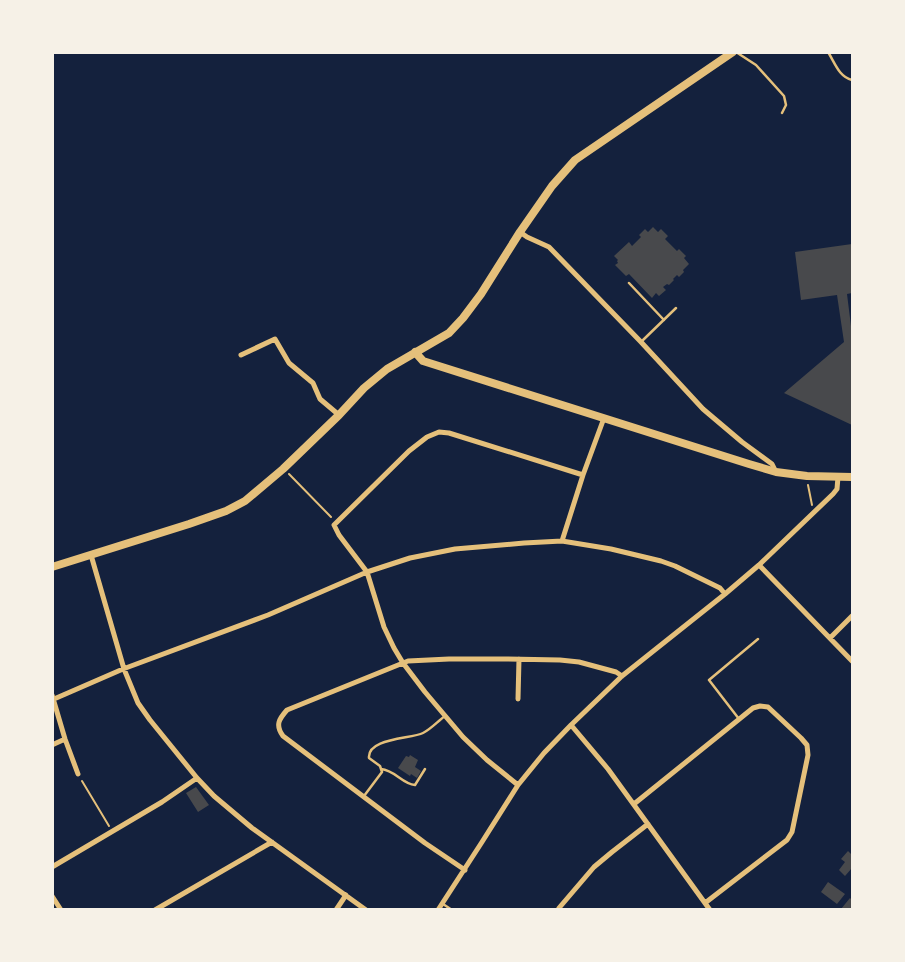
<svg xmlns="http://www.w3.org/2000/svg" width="905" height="962" font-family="Cabin,sans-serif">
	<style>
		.building { fill: #48494c }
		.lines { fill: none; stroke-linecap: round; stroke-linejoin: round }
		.path { stroke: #e5c07b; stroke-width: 2 }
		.service { stroke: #e5c07b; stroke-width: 2.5 }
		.minor { stroke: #e5c07b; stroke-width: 5 }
		.secondary { stroke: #e5c07b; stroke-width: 8 }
	</style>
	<rect width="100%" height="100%" fill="#14213d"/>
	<path class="building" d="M653,227l5,5 3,-3 7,7 -3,3 12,12 2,-2 7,7 -2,2 5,6 -6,6 1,2 -5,5 -2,-2 -4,4 1,1 -5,5 -2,-1 -4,3 3,3 -7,6 -3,-3 -4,5 -23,-24 -3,2 -11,-11 3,-2 -1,-2 1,-1 -4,-4 15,-14 3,4 9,-9 -2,-2 6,-6 3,3z
		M852,244v49l-5,1 5,40v91l-68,-32 60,-51 -7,-47 -36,5 -6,-48z
		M410,755l8,5 -3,7 6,4 -4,7 -6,-4 -1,2 -12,-8 8,-12 3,1z
		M196,787l13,18 -11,7 -12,-19z
		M848,851l4,4v13l-7,8 -6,-6 6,-8 -4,-3z
		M828,882l17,12 -8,10 -16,-12z
		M850,898l2,2v10h-10l-1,-1z"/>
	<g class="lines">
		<path class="path" d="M289,474l42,43
			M808,485l4,20
			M82,781l27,45"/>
		<path class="service" d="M736,52l20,13 28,31 2,9 -4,8
			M828,52c7,11 11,25 24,28
			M629,283l35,37
			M642,341l34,-33
			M739,719l-30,-39 49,-41
			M381,769c14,1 21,15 34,16l10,-16
			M364,796l18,-24 -2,-6 -11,-8c-2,-20 42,-19 54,-25 8,-4 15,-12 22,-17
			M443,904l9,6"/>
		<path class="minor" d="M520,232l7,5 22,10 92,95 62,67 39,33 30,22 4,8
			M241,355l34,-16 14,24 24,20 7,16 19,16
			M562,541l21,-66 21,-57
			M91,555l33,114 14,34 12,17 47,58 17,18 38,32 114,82
			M759,565l93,96
			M830,638l22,-22
			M52,695l13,44 13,35
			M54,699l69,-30 145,-54 99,-43 43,-14 45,-9 69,-6 38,-2 49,8 50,12 14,5 45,22 5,6
			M518,699l1,-40
			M571,725l37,44 102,141
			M52,745l13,-6
			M518,785l-31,-25 -24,-23 -38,-45 -22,-29 -9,-15 -10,-21 -17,-55 -28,-37 -5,-10 75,-74 18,-14 12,-5 10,1 134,42
			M634,804l119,-96 7,-2 8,1 33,31 6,7 1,10 -16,77 -5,8 -82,63
			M52,867l110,-65 35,-24
			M465,870l-40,-27 -142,-107c-8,-11 -4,-17 4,-26l121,-49 41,-2h57l54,1 19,2 37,10 6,4
			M52,896l9,14
			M559,908l35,-41 18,-15 36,-28
			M155,910l117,-68
			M336,910l10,-15
			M438,910l44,-68 36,-57 26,-32 27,-28 51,-49 103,-82 34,-29 74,-71 4,-5 1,-12"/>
		<path class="secondary" d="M415,352l8,9 326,103 27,8 31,4 45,1
			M52,567l137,-43 37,-13 19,-10 38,-32 56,-54 25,-27 23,-19 62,-36 14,-15 18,-24 39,-62 32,-46 23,-26 158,-108"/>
	</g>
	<rect width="905" height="962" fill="none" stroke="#f6f1e7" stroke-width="108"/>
</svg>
